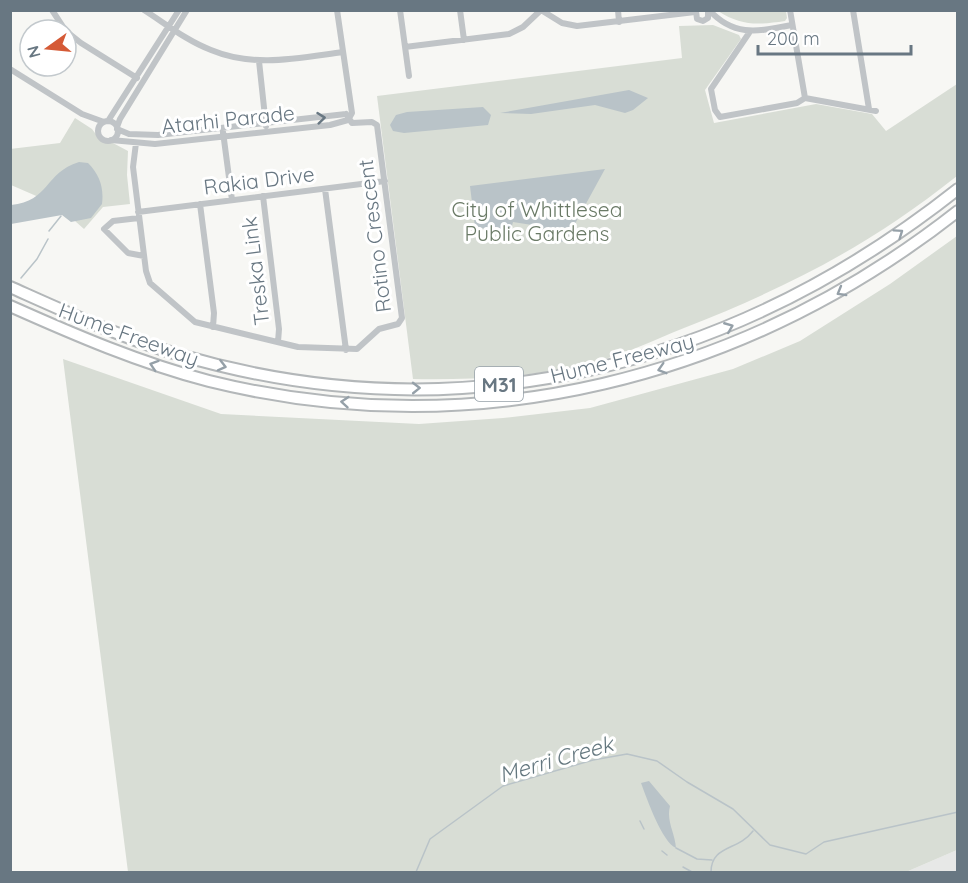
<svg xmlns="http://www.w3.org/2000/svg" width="968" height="883" font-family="Quicksand,sans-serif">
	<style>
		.built { fill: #e7e8e7 }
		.green { fill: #d8ddd5 }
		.water { fill: #b9c3c8 }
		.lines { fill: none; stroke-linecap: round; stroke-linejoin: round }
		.stream { stroke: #b9c3c8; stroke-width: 1.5 }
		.motorway-casing { stroke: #b3b7b9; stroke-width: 14 }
		.minor { stroke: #c0c4c7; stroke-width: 6 }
		.motorway { stroke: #fff; stroke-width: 10 }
		.oneway { stroke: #687782 }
		.oneway2 { stroke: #95a0a8 }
		.labels { text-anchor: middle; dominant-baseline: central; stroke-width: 6; stroke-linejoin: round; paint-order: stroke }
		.shield { fill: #fff; stroke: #95a0a8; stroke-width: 1.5 }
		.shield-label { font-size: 20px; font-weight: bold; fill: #687782 }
		.street-label { font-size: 21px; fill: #687782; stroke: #fff }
		.park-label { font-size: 21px; fill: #6a7a66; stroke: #fff }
		.water-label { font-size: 22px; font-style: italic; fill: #64777f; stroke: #fff }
	</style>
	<rect width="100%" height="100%" fill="#f7f7f4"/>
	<path class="built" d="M957,850v22h-51z"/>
	<path class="green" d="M718,11h68l1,7 -2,3c-27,4 -44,5 -67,-10z
		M713,25l26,10 2,4 -36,51 9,33 102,-19 56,10 14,17 71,-47v92c-88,70 -169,111 -273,152 -30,12 -58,26 -90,34 -58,15 -121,18 -181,17l-36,-283 305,-38 -3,-32z
		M75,118l17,11 9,12 10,1 17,9 -1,24 3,29 -27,3 -19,22 -27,-24 -46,-20 -1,-36 50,-6z
		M957,236v614l-51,22h-778l-65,-513 158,55 198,10 84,-6 87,-10 143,-39 67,-28 90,-57z"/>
	<path class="water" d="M629,90l19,8 -15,12 -8,3 -30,-8 -64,9 -31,-1z
		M483,107l8,8 -3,10 -84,8 -11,-2 -3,-6 6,-10 11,-3z
		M79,162l9,1c12,12 16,25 14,41l-11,14 -20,4 -9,-7 -51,9v-19c39,-4 33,-32 68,-43z
		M605,169l-40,73 -35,-6 2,-11 -19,-3 -3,11 -35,-6 -5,-41z
		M649,781l21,25c-4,15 5,27 6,42 -14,-6 -29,-49 -35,-65z"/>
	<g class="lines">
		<path class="stream" d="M49,231l12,-15
			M21,278l16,-19 11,-20
			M640,821l4,8
			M676,848l21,11 15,1
			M662,851l5,4
			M683,867l9,5
			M416,872l14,-33 73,-53 90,-26 34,-6 30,7 30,21 46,27 37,36 36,9 18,-12 134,-30
			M711,872c0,-27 27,-21 42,-41"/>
		<g class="motorway-casing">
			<path id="motorway" d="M10,287c56,25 112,51 170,68 281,82 552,13 778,-166
				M10,306c65,29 130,57 199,75 267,66 535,-2 749,-170"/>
		</g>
		<path class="minor" d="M52,10l13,20
			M144,10c22,14 43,31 67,40 43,18 87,8 132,2
			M400,10l9,66
			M460,10l4,30
			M618,10l1,12
			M709,10c26,28 50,21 83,15
			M790,10l15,88 71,13
			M853,10l16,99
			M696,11l1,8 6,2 5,-3v-8
			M66,31l15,12 56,35
			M749,33l-38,56 4,21 5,7 77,-14 8,-5
			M405,47l104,-13 14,-7 18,-17 21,13 15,3 118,-14
			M259,61l7,65
			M10,69l72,45 22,8
			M108,121l71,-111
			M98 131a10 10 0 1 1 20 0a10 10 0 1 1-20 0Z
			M117,127l3,-8 67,-109
			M117,129l12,5 29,1 188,-21
			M223,132l9,68
			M111,140l44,4 175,-19 18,-5 4,-7 -15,-103
			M136,143l-3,24 13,104 4,12 45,39 103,25 59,2 22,-20 19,-5 4,-6 -25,-193 -5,-3 -20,1 -6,-9
			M325,189l21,161
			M263,196l16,133 -1,13
			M200,204l14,109 -1,14
			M138,212l247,-31
			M139,218l-26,3 -9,8 24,24 16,3"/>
		<use href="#motorway" class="motorway"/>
	</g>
	<defs><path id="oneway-chevron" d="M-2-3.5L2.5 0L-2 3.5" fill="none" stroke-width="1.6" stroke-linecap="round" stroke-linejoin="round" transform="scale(1.5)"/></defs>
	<use class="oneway" href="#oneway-chevron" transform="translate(321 118) rotate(-6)"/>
	<g class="oneway2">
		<use href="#oneway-chevron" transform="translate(899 233) rotate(-35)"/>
		<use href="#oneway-chevron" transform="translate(841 292) rotate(150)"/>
		<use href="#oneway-chevron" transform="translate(729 327) rotate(-22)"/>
		<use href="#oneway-chevron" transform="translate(154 365) rotate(-162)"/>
		<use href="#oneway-chevron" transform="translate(222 366) rotate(14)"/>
		<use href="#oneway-chevron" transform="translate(662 369) rotate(163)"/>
		<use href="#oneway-chevron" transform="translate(416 388) rotate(-1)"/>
		<use href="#oneway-chevron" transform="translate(345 402) rotate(-175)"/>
	</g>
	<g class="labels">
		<rect class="shield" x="475" y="367" width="48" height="34" rx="4.5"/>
		<g class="shield-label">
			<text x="499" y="384">M31</text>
		</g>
		<g class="street-label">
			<text transform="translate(228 119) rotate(-6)">Atarhi Parade</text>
			<text transform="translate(259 180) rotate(-7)">Rakia Drive</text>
			<text transform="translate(374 236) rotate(-97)">Rotino Crescent</text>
			<text transform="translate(255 271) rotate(-97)">Treska Link</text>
			<text transform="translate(129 334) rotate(20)">Hume Freeway</text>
			<text transform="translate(622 358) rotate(-14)">Hume Freeway</text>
		</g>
		<g class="park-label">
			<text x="537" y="209">City of Whittlesea<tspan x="537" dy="24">Public Gardens</tspan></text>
		</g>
		<g class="water-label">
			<text transform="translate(556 759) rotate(-16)">Merri Creek</text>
		</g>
	</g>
	<rect width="968" height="883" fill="none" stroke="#687782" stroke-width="24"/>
	<g transform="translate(48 48) rotate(255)"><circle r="28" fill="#ffffff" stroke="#c3c9cd" stroke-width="1.5"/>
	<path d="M0-4.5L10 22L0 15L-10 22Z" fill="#d55a36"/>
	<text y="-9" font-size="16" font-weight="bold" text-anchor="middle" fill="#687782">N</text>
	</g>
	<path d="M758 45v9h153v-9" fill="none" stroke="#687782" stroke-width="3"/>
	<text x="767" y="45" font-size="18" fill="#687782" stroke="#ffffff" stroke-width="4.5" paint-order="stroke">200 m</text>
</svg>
